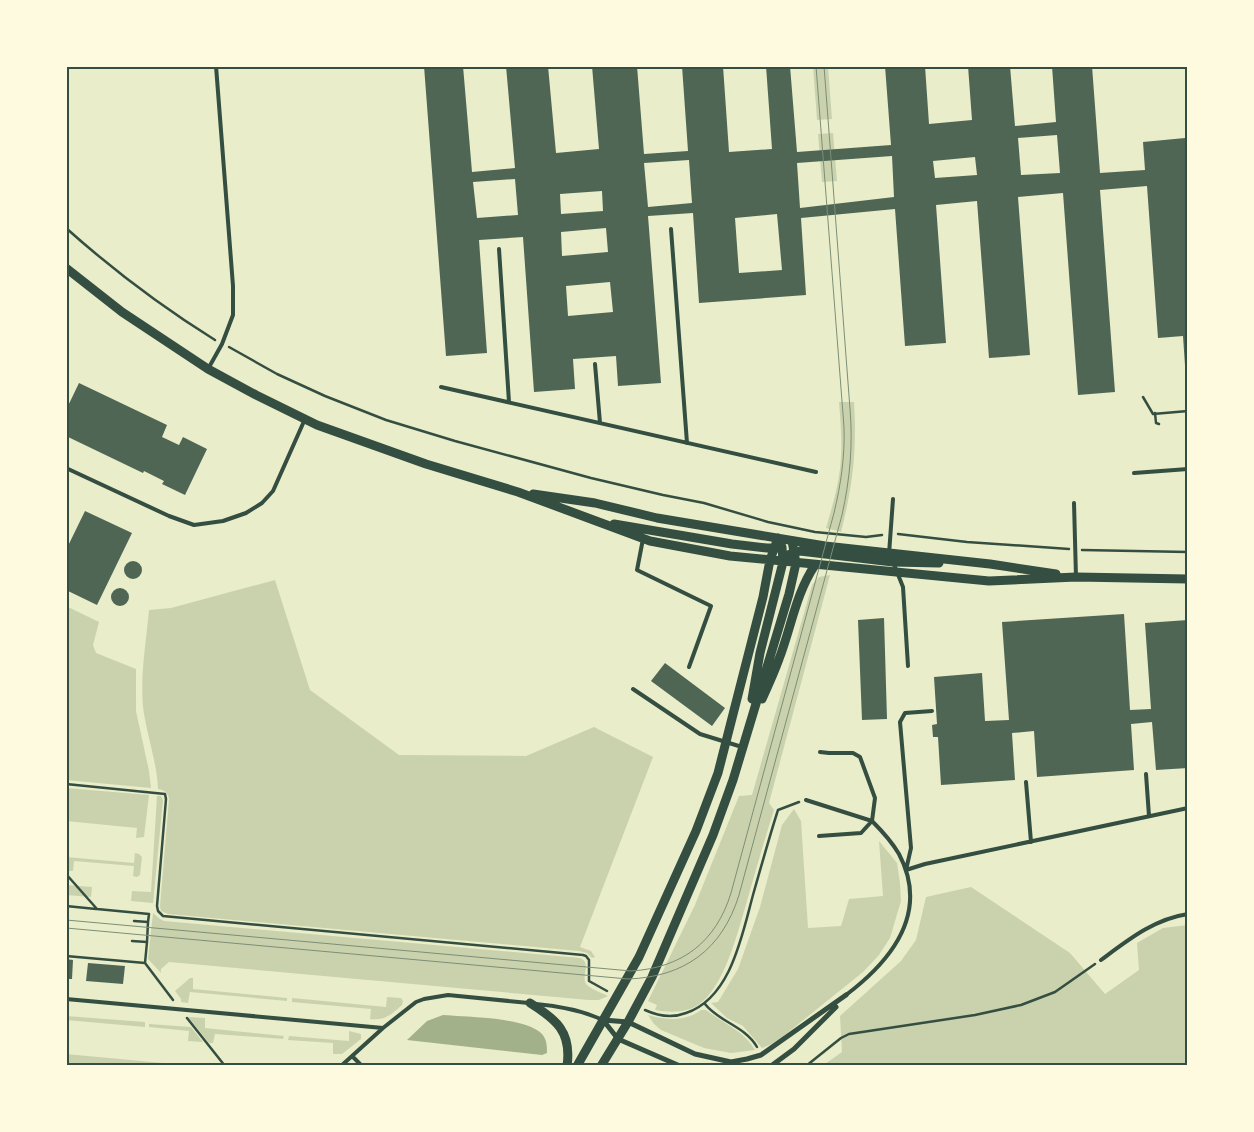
<svg xmlns="http://www.w3.org/2000/svg" width="1254" height="1132" font-family="'DejaVu Sans',sans-serif">
	<style>
		.green { fill: #cad2ad }
		.water { fill: #a3b18a }
		.building { fill: #4f6655; fill-rule: evenodd }
		.lines { fill: none; stroke-linecap: round; stroke-linejoin: round }
		.path { stroke: #344e41; stroke-width: 2.5 }
		.service { stroke: #344e41; stroke-width: 4 }
		.minor { stroke: #344e41; stroke-width: 5 }
		.tertiary { stroke: #344e41; stroke-width: 9 }
		.tram { stroke: #7c8e77; stroke-width: 1 }
		.neatline { fill: none; stroke: #344e41; stroke-width: 2 }
	</style>
	<rect width="100%" height="100%" fill="#e9edc9"/>
	<path class="green" d="M813,66h15l4,53 -15,1z
		M833,133l4,48 -15,1 -4,-48z
		M839,402h15c3,50 -1,82 -13,130l-15,-4c5,-17 10,-34 13,-52 4,-25 2,-49 0,-74z
		M830,575l-61,228 5,7c-9,28 -17,56 -25,84 -9,30 -22,87 -47,108 -12,11 -31,11 -47,8l2,-5 -9,-4 47,-96 44,-109 13,-1 60,-210 7,-8z
		M275,580l35,110 89,65 127,1 68,-29 59,30 -73,190 11,4 4,6 -3,1 -5,-5 -8,-2 -411,-37 -7,-3 -1,-5 9,-107c-1,-7 -5,-9 -11,-10 -1,-26 -10,-50 -14,-75 -5,-34 2,-70 5,-104l22,-2z
		M66,606l33,16 -6,23 3,8 40,16v42l13,60 2,17 -85,-8z
		M66,788l83,7 -5,42 -8,1 1,-10 -71,-7z
		M157,796h4l2,4 -10,103 -22,-2 1,-10 19,1z
		M794,809l7,12 7,107 33,-2 8,-27 34,-3 -4,-55 18,22 3,20 1,18 -11,37 -11,17 -16,17 -82,66 -9,6 -10,4 -19,-22 -16,-8 -16,-15 7,-1 20,-33 22,-62 22,-82z
		M135,853l4,1 3,3 -2,18 -3,2 -4,-1 1,-10 -60,-5 -1,10h-7v-14l68,6z
		M66,885l26,2 -1,10 -25,-2z
		M971,887l99,66 35,41 34,-24 -2,-27 26,-15 25,-3v141h-366l20,-14 -2,-36 61,-55 15,-21 10,-43z
		M153,913l7,6 4,2 416,37c12,5 1,17 6,26 4,5 16,9 22,12l-9,4h-10l-420,-38 -8,7v4l-13,-14z
		M190,978h3v11l94,9v3l-97,-9 -2,11 -7,-1v-3l-6,-8z
		M387,997l14,1 2,3 -1,4c-10,9 -17,16 -32,14l1,-10 -79,-7v-4l94,9z
		M701,1010h5c17,13 38,21 49,40l-24,3 -27,-5 -43,-18 -7,-6 -6,-9c18,5 37,7 53,-5z
		M66,1016l79,6v5l-79,-7z
		M188,1017l17,1v10l79,8 -1,3 -68,-5 -2,9h-4z
		M149,1024l42,3 12,15 -15,-1 1,-10 -40,-4z
		M349,1031l12,3v5l-19,15h-9v-11l-45,-3 1,-4 60,5z
		M66,1054l129,12h-128z"/>
	<path class="water" d="M443,1015c24,2 82,2 99,19 5,6 5,12 5,19l-5,2 -135,-15 20,-19z"/>
	<path class="building" d="M424,66h39l9,106 43,-4 -9,-102h42l8,87 43,-4 -7,-83h45l7,88 44,-3 -6,-85h41l6,86 43,-3 -6,-83h24l7,86 94,-7 -6,-79h40l4,58 43,-4 -4,-54h42l5,60 41,-4 -4,-56h40l8,107 45,-3 -2,-28 42,-4 3,29v213h-2l-3,-44 -25,2 -11,-152 -47,4 15,202 -37,3 -15,-202 -45,4 12,158 -41,3 -12,-157 -41,4 10,138 -41,3 -10,-137 -94,9 5,77 -107,8 -6,-90 -45,3 13,167 -43,3 -2,-30 -43,3 2,30 -41,3 -11,-155 -44,3 8,113 -41,3zM1057,135l3,38 -39,2 -3,-37zM892,156l2,41 -94,11 -3,-45zM975,157l2,18 -42,3 -2,-17zM689,160l3,43 -44,4 -4,-44zM515,179l3,36 -41,3 -4,-36zM602,191l1,20 -42,3 -1,-20zM777,214l5,56 -43,3 -4,-55zM606,228l2,24 -46,4 -1,-24zM610,282l3,30 -45,4 -2,-30z
		M79,383l88,42 -5,12 17,8 4,-8 24,12 -22,46 -23,-11 2,-3 -20,-10 -1,2 -77,-37v-26z
		M85,511l47,22 -35,72 -31,-15v-40z
		M124 570a9 9 0 1 1 18 0a9 9 0 1 1-18 0Z
		M111 597a9 9 0 1 1 18 0a9 9 0 1 1-18 0Z
		M1124,614l6,96 21,-1 -6,-86 43,-3v148l-32,2 -4,-48 -21,2 3,46 -97,7 -3,-46 -22,2 3,47 -74,5 -3,-48h-5l-1,-12 5,-1 -3,-47 48,-4 3,48 24,-1 -7,-98z
		M884,618l3,101 -25,1 -4,-100z
		M665,663l60,45 -13,18 -61,-45z
		M66,959l7,1 -1,19h-6z
		M88,963l37,3 -2,18 -37,-3z"/>
	<g class="lines">
		<path class="path" d="M66,228c47,42 96,79 149,112
			M229,347l48,27 48,22 61,24 69,21 136,37 72,17 41,8 64,19 47,10 51,5 16,-2
			M1143,397l10,17 35,-3
			M1155,413l1,10 3,1
			M898,534l69,8 102,7
			M1082,550l106,2
			M66,784l99,10 1,5 -9,107 1,5 5,5 420,39 3,1 3,4v21l18,10
			M66,874l31,35 52,5 -1,8 -14,-1
			M66,906l30,3
			M132,941l15,1 -2,21 28,37
			M147,942l1,-20
			M66,956l79,7
			M705,1004c14,18 40,22 52,43
			M645,1010c13,6 28,8 41,3 45,-15 56,-78 67,-118 8,-28 16,-57 25,-85l21,-8
			M187,1018l38,48
			M806,1066l35,-28 8,-4 126,-19 46,-10 34,-13 40,-28"/>
		<path class="service" d="M671,229l16,214
			M499,249l10,153
			M595,364l5,59
			M208,369l14,-25 11,-29v-29l-17,-220
			M441,387l375,85
			M66,468l103,48 25,9 29,-4 23,-8 16,-10 11,-12 32,-72
			M1134,473l54,-4
			M1074,503l2,74
			M643,539l-6,31 74,36 -22,61
			M889,554l4,-55
			M893,562l10,25 5,79
			M633,689l67,45 42,13
			M932,711l-27,2 -5,9 11,126 -5,22 19,-6 263,-56
			M1146,774l3,42
			M1026,782l5,60
			M806,800l66,21
			M819,836l42,-3 11,-12 3,-23 -15,-41 -7,-4h-24l-9,-1
			M1101,960c27,-20 53,-41 87,-46
			M846,995c45,-34 84,-82 53,-141 -7,-12 -17,-23 -27,-33
			M66,999l317,29
			M536,1004c24,2 45,6 67,16
			M352,1056l9,9 4,1
			M341,1066l42,-38 33,-26 8,-3 24,-4 81,8"/>
		<path class="minor" d="M603,1020l25,2 67,32 36,8 16,-3 14,-4 85,-60
			M603,1020l15,19 62,27
			M771,1066l23,-17 42,-42"/>
		<path class="tertiary" d="M66,268l56,44 86,57 48,26 61,30 109,39 92,28 132,49 80,15 259,25 87,-4 112,2
			M533,494l62,9 62,15 168,28 165,18 66,10
			M614,524l118,20 35,4h11
			M790,554l10,-3 93,11 46,1
			M752,699l8,-46 23,-91 -1,-15 -4,-9
			M762,699c6,-13 12,-26 17,-40 12,-31 17,-66 36,-94
			M530,1003c26,16 42,29 37,63
			M577,1066l62,-109 57,-126 22,-58 45,-176 7,-37 8,-22
			M601,1066l27,-44 24,-45 61,-142 20,-55 56,-186 7,-31 -4,-22"/>
		<path class="tram" d="M66,920l565,51c51,-3 85,-29 100,-78l103,-380c7,-29 11,-57 10,-86l-28,-361
			M66,928l562,51c56,-2 94,-29 111,-84l103,-380c8,-36 11,-70 8,-106l-26,-343"/>
	</g>
	<rect width="1254" height="1132" fill="none" stroke="#fefae0" stroke-width="135"/>
	<rect x="68" y="68" width="1118" height="996" class="neatline"/>
</svg>
